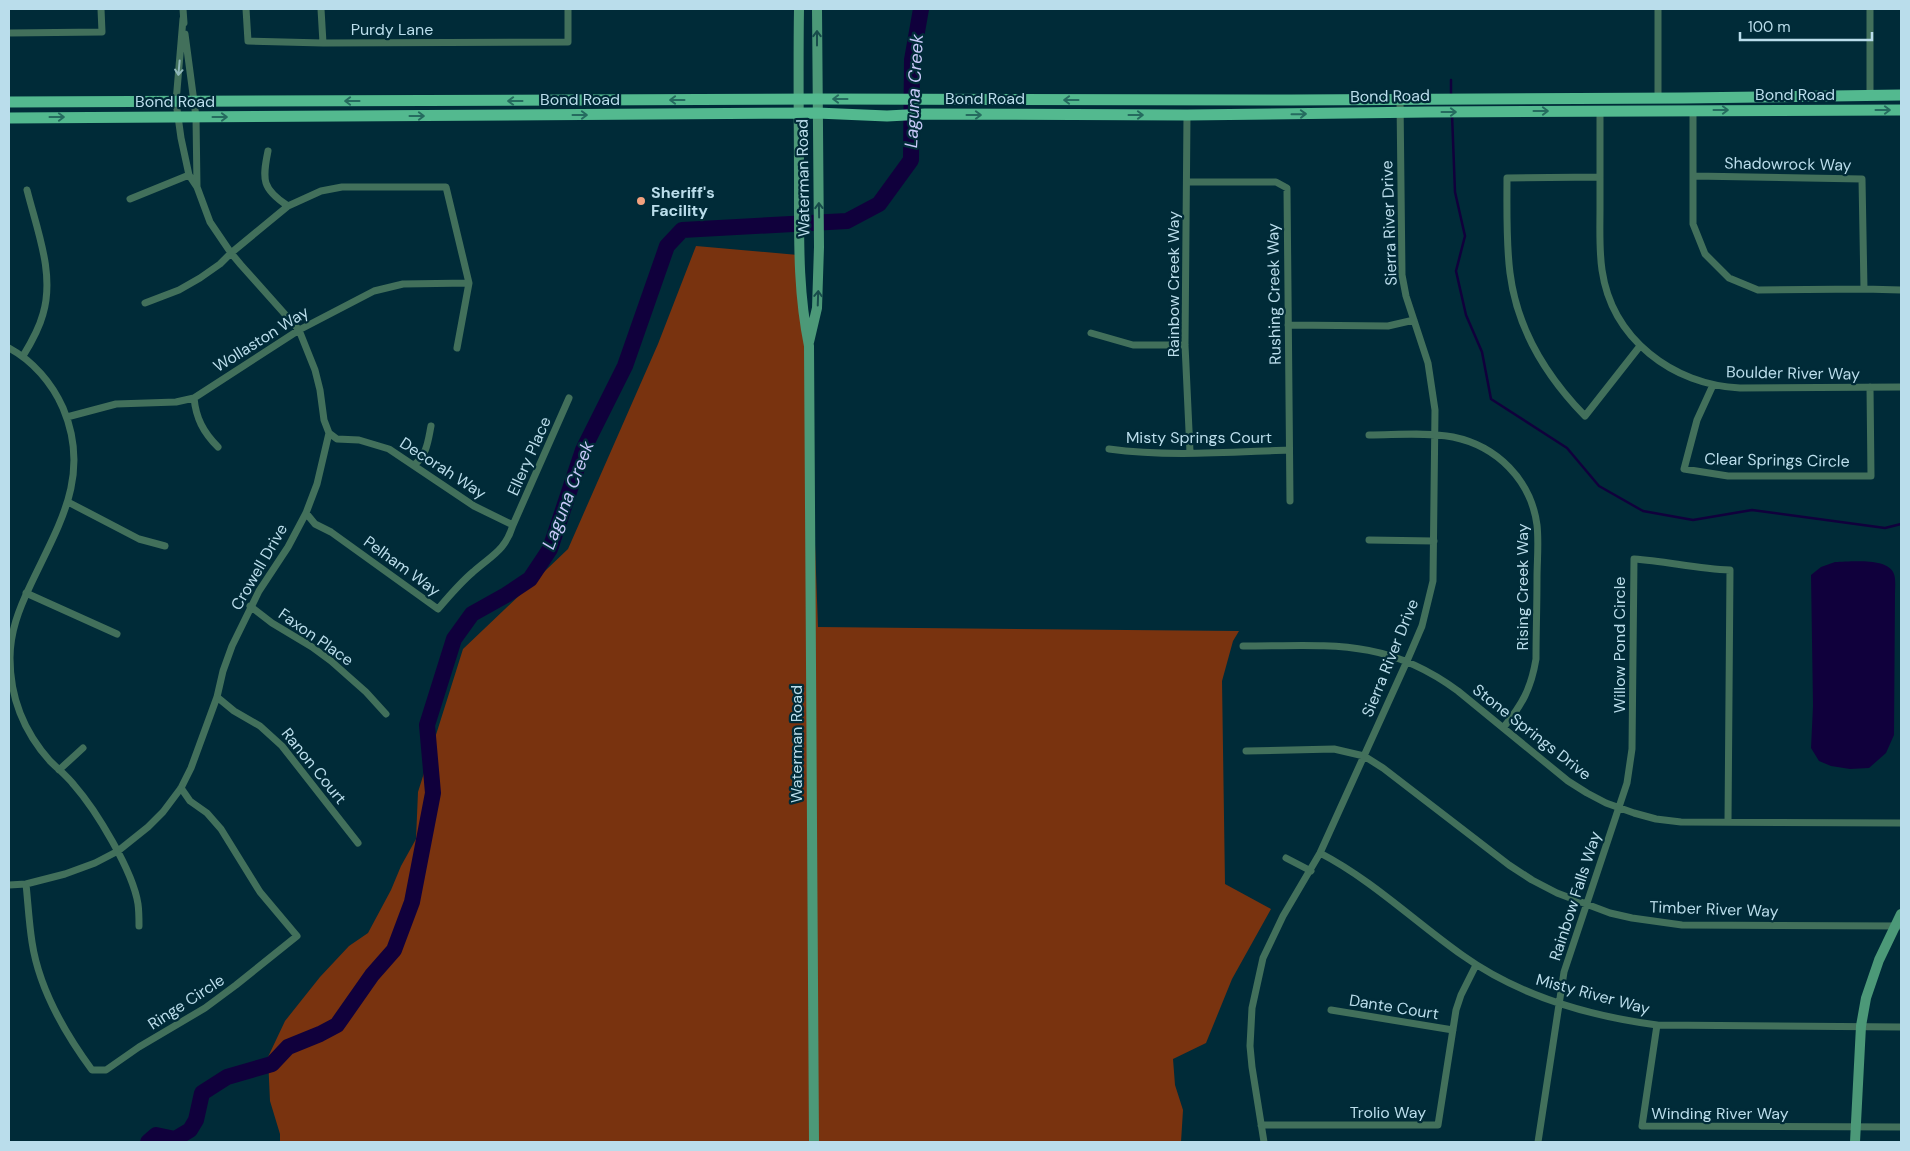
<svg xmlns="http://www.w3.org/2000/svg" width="1910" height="1151" font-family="'DM Sans',sans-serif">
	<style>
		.green { fill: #79330f }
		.water { fill: #10003c }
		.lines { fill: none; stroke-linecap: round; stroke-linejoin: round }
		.stream { stroke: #10003c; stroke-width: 2.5 }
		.river { stroke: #10003c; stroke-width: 16 }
		.street { stroke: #42705b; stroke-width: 7 }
		.secondary { stroke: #4c9978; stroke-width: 10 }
		.primary { stroke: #53b98f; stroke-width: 11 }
		.oneway { stroke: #174c4b }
		.oneway2 { stroke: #90b7b9 }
		.oneway3 { stroke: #256b5f }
		.poi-dot { fill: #f2a17e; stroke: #002b38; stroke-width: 2 }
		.labels { text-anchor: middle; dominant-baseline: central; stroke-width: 4.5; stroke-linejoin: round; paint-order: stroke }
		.street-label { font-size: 16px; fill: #baddeb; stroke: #002b38 }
		.poi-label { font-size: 16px; font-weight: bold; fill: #baddeb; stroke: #002b38; text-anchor: start }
		.water-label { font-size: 18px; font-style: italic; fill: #c7c8f8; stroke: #002b38 }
	</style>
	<rect width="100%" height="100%" fill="#002b38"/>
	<path class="green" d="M696,246l102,9 11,123 9,249 421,4 -6,10 -11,40 3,203 46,25 -39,70 -26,64 -33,16 2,26 8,25 -2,32h-901v-8l-10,-33 -2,-44 17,-36 35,-44 29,-31 19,-13 23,-43 10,-24 15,-27 2,-47 45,-143 105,-100 90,-205z"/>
	<path class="water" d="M1835,562c15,0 53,-5 59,12 2,6 1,14 1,20l-1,141 -8,18 -17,15 -19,1 -19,-3 -12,-5 -8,-13 2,-42 -2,-131 10,-8z"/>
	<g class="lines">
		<path class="stream" d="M1451,80v16
			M1452,114l3,78 10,44 -9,35 10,44 16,37 9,47 76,49 32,38 44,25 50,9 59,-10 133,18 16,-4"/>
		<path class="river" d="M148,1142l8,-7 19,4 15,-9 6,-10 6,-27 25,-16 45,-13 16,-17 32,-13 17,-9 35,-50 22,-25 18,-48 21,-109 -6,-68 27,-86 18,-25 34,-19 24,-16 20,-30 33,-99 42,-84 42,-120 15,-16 165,-9 32,-17 32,-44 1,-100 9,-51"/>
		<path class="street" d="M183,9l1,14
			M246,9l2,32 75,2 245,-1v-33
			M321,9l2,34
			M1658,9v89
			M9,33l93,-1 -1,-23
			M185,34l11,83 1,70
			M1870,96v-87
			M1600,111c0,33 0,66 0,98 0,20 -1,41 2,61 10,69 71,115 138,118l161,-1
			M1693,111v113l12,30 24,24 29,12 106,-1 37,1
			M1187,115l-2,230 5,107
			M268,151c-6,29 -6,38 20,55
			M1694,176l168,3 2,110
			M1600,177l-93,1c0,31 -1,64 3,95 7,56 37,104 75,143l55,-70
			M1187,182h89l11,6 3,313
			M130,199l59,-24
			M145,303l34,-13 21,-12 20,-14 11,-11 57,-47 33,-15 21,-4h104l23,96 -12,65
			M1288,325l100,1 26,-6
			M1091,333l42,12h52
			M9,348c24,13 43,35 54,60 29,68 -5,118 -33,178 -11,23 -20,46 -20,72 0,39 14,74 40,103 8,8 17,15 24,24 22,25 59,86 64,119 1,7 1,15 1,22
			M23,356c8,-13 16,-27 20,-42 12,-40 -6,-84 -16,-124
			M1713,385l-16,35 -13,49 44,7h143l-1,-89
			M194,398c2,20 9,34 24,49
			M67,417l49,-13 60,-2 18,-4 105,-68 75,-39 29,-7 66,-1
			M329,433l8,6 22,1 30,9 85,57 39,19
			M1369,435c27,0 58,-3 84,2 44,9 78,43 84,88 2,18 0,36 0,54 0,27 -1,53 -1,80 -5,30 -14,46 -33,69
			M1109,449c59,8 121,3 180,1
			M414,465c13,-10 14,-24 17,-39
			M68,502l71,37 26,7
			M306,513l9,11 16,8 107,77c11,-13 22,-26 35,-37 19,-17 32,-21 40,-47l56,-127
			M1369,540l65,1
			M26,593l91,41
			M250,606l22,17 40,24 19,14 35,31 20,22
			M1243,646c86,0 142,-9 215,45l110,90 19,12 19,10 28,10 22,6 25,3 220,1
			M217,697l17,14 26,15 22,20 76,97
			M1246,751l88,-2 30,7 19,12 126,97 23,15 25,13 53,20 22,5 50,7 219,1
			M59,770l24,-22
			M1320,853c52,27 94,68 142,102 56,40 127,61 195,70l244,2
			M1286,858l25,13
			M26,884c2,19 3,39 6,58 7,47 32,90 60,128h14l33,-23 66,-39 31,-23 61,-49 -37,-44 -39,-63 -14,-16 -17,-12 -9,-13
			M9,885l17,-1 39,-10 30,-11 23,-12 30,-24 15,-15 18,-24 10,-20 26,-71 6,-26 9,-25 27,-55 29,-44 18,-34 11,-29 12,-51 -5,-13 -4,-30 -5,-20 -16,-40 -58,-65 -10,-12 -21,-31 -13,-35 -8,-12 -8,-37 -5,-36 7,-83
			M1331,1010l122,20
			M1657,1025l-15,101 259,1
			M1261,1125h177l18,-115 5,-15 15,-30
			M1264,1142l-12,-75 -2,-21 2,-38 11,-50 20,-42 37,-63 87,-192 15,-35 11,-45 2,-171 -7,-47 -22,-67 -4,-21 -2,-176
			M1538,1142l26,-170 63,-189 5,-34 2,-190c32,2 63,10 96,11l-2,252"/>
		<path class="secondary" d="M799,9c-1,59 0,119 0,178 0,54 -1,105 10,159l5,796
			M809,342l8,-34 2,-61 -2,-238
			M1855,1142l6,-116 5,-28 13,-38 22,-46"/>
		<path class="primary" d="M9,102l808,-3 474,1 392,-2 218,-3
			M9,118l808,-5 70,3 38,-2 262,1 241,-3 473,-2"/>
	</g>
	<defs><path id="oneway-shaft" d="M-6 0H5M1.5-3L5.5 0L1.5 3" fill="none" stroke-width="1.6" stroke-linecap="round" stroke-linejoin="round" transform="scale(1.25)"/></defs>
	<g class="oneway">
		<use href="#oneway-shaft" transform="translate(817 38) rotate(-90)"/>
		<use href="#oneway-shaft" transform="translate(819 210) rotate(-91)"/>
		<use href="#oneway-shaft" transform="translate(818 298) rotate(-88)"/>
	</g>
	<use class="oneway2" href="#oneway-shaft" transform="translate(179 68) rotate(95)"/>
	<g class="oneway3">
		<use href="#oneway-shaft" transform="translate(840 99) rotate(-180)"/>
		<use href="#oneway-shaft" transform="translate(677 100) rotate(180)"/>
		<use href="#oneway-shaft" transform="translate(1071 100) rotate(180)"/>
		<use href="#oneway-shaft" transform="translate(352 101) rotate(180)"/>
		<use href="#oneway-shaft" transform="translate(515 101) rotate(180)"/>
		<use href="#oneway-shaft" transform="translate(1721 110)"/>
		<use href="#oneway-shaft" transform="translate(1883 110)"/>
		<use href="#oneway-shaft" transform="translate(1541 111)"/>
		<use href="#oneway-shaft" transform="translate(1449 112)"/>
		<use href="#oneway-shaft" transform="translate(1299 114) rotate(-1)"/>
		<use href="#oneway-shaft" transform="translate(580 115)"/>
		<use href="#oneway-shaft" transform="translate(974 115)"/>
		<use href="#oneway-shaft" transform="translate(1136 115)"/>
		<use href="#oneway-shaft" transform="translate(417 116)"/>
		<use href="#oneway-shaft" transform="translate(57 117)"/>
		<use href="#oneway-shaft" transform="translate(220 117)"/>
	</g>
	<circle class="poi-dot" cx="641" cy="201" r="5"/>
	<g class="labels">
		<g class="street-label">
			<text x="392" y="29">Purdy Lane</text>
			<text x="1795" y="94">Bond Road</text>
			<text transform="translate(1390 96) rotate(-1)">Bond Road</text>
			<text x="985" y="98">Bond Road</text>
			<text x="580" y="99">Bond Road</text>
			<text x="175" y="101">Bond Road</text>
			<text transform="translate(1788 164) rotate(1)">Shadowrock Way</text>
			<text transform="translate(803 178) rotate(-91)">Waterman Road</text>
			<text transform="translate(1389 223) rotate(-92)">Sierra River Drive</text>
			<text transform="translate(1173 284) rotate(-90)">Rainbow Creek Way</text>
			<text transform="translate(1274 294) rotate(-91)">Rushing Creek Way</text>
			<text transform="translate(261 339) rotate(-32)">Wollaston Way</text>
			<text transform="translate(1793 373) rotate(1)">Boulder River Way</text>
			<text x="1199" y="437">Misty Springs Court</text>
			<text transform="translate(529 456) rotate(-66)">Ellery Place</text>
			<text transform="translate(1777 460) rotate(1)">Clear Springs Circle</text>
			<text transform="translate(443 468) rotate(33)">Decorah Way</text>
			<text transform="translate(402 566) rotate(36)">Pelham Way</text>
			<text transform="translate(259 567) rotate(-60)">Crowell Drive</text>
			<text transform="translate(1522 587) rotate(-90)">Rising Creek Way</text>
			<text transform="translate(316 637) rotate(35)">Faxon Place</text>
			<text transform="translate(1619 645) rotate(-90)">Willow Pond Circle</text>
			<text transform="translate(1390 658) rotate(-68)">Sierra River Drive</text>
			<text transform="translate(1532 732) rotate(38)">Stone Springs Drive</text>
			<text transform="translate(796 744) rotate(-90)">Waterman Road</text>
			<text transform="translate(314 766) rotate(51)">Ranon Court</text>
			<text transform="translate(1575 896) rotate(-72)">Rainbow Falls Way</text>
			<text transform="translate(1714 909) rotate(2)">Timber River Way</text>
			<text transform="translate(1593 994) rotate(15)">Misty River Way</text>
			<text transform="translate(186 1002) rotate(-33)">Ringe Circle</text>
			<text transform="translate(1394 1007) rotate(9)">Dante Court</text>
			<text x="1388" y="1112">Trolio Way</text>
			<text x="1720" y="1113">Winding River Way</text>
		</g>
		<g class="poi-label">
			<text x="651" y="192">Sheriff's<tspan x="651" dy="18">Facility</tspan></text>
		</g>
		<g class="water-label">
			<text transform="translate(914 91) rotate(-87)">Laguna Creek</text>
			<text transform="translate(568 495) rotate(-69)">Laguna Creek</text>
		</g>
	</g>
	<rect width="1910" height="1151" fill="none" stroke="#baddeb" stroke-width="20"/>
	<path d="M1740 32v8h132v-8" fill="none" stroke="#baddeb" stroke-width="2.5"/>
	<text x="1748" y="32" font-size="15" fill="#baddeb" stroke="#002b38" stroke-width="4" paint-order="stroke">100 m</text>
</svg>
